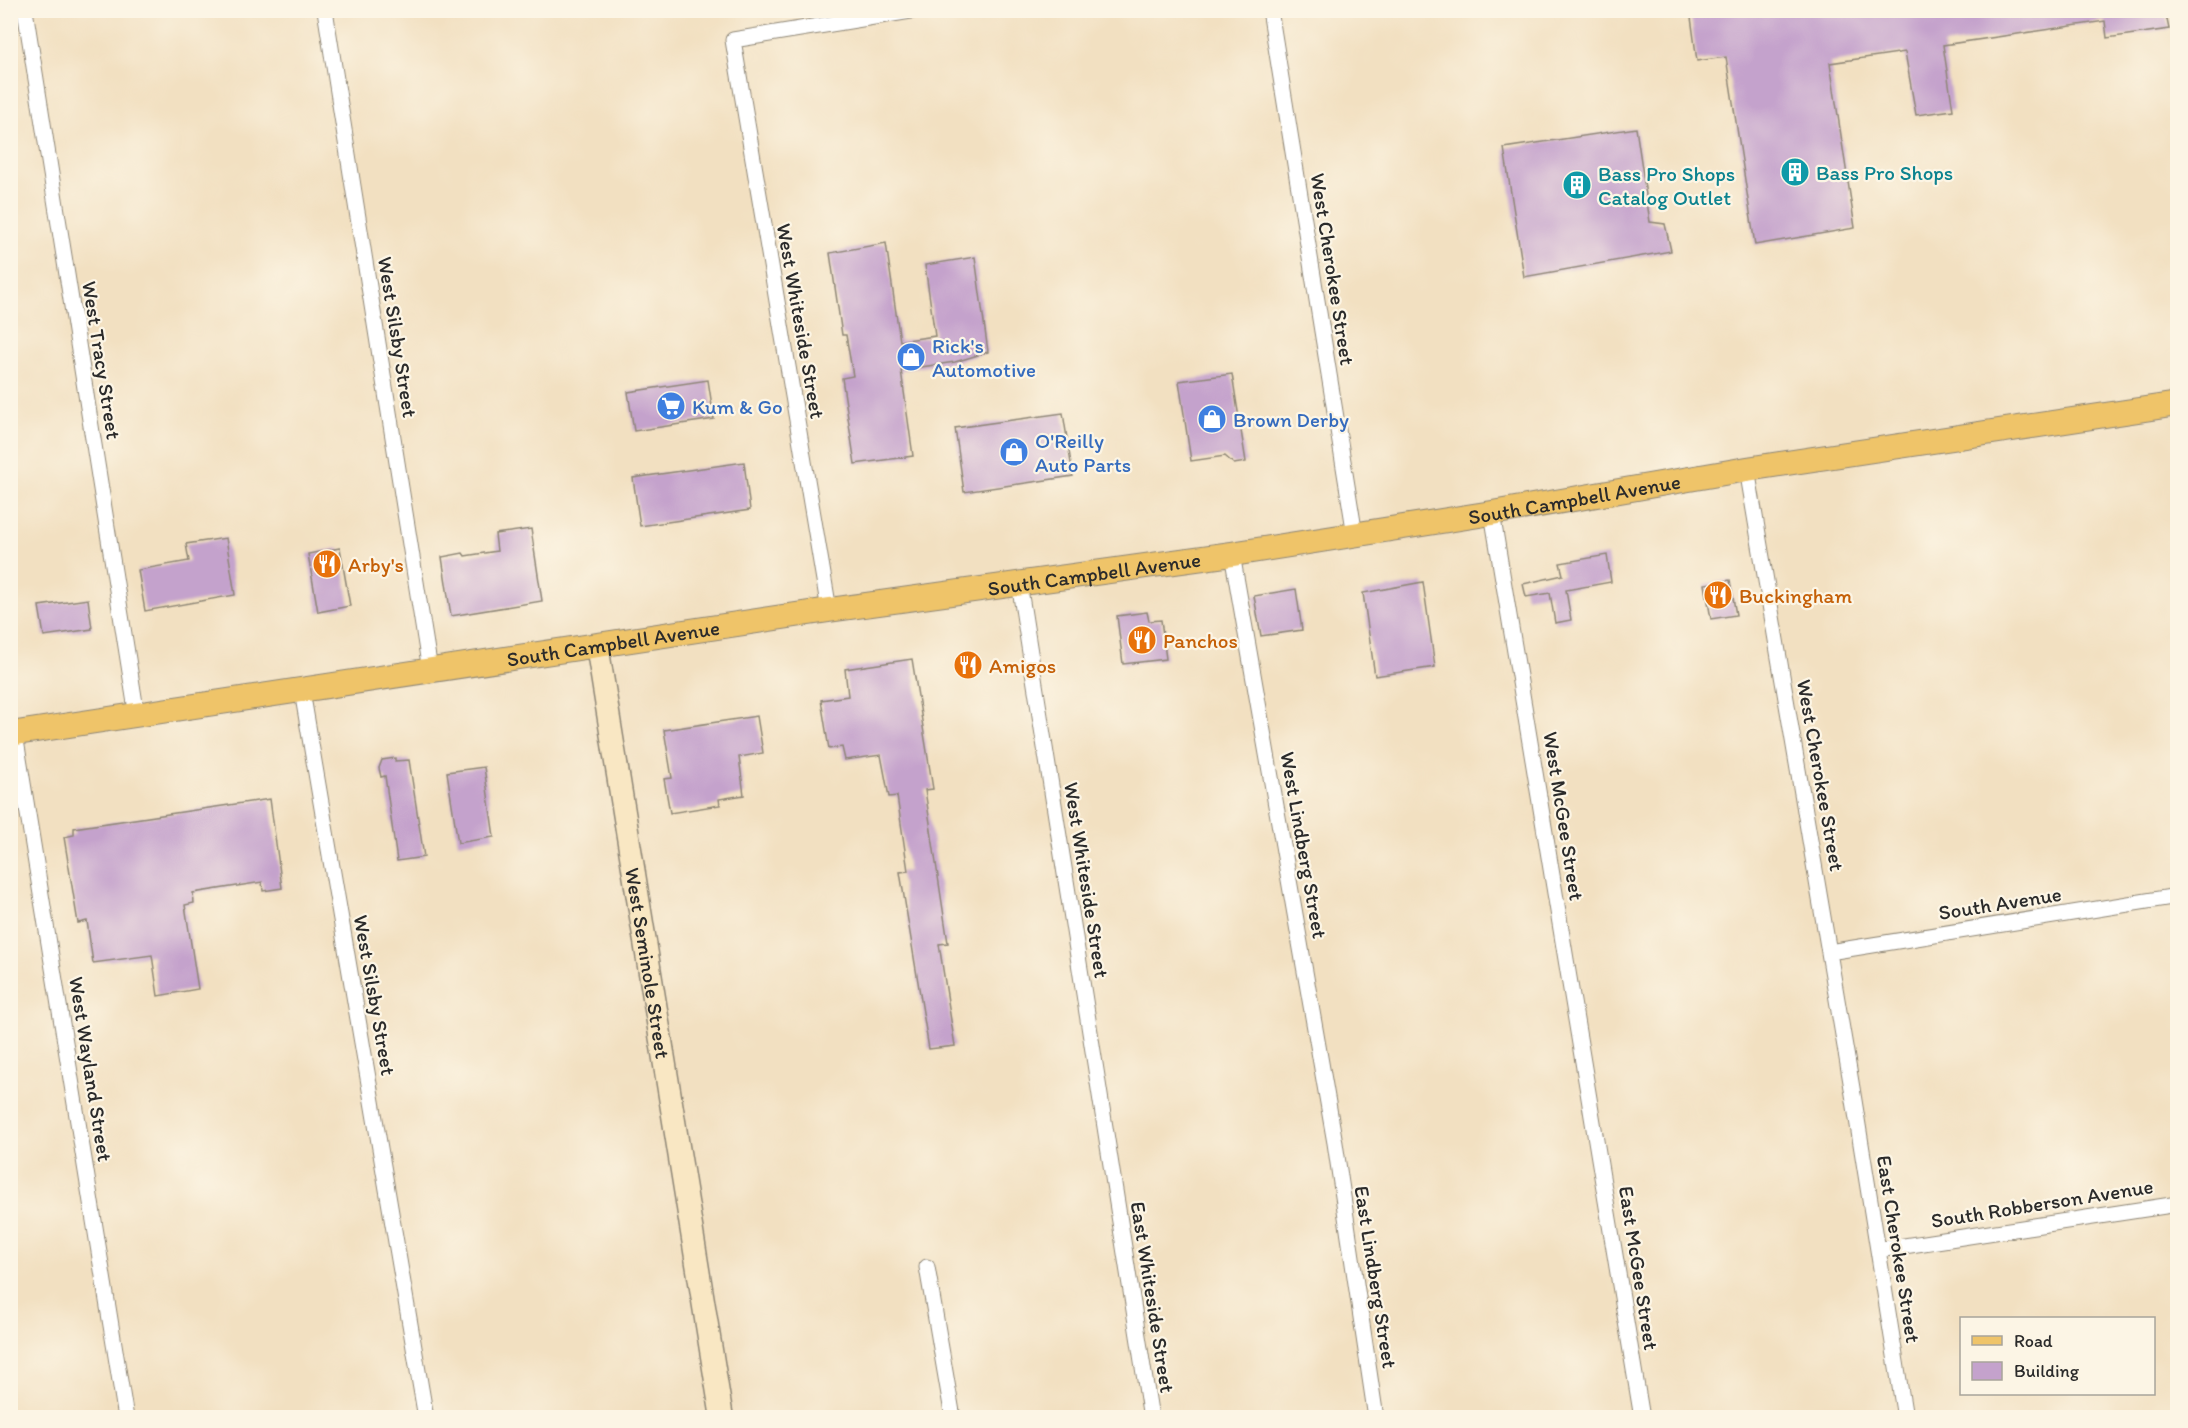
<svg xmlns="http://www.w3.org/2000/svg" width="2188" height="1428" font-family="Itim,sans-serif">
	<style>
		.building { fill: #c4a2cc }
		.lines { fill: none; stroke-linecap: round; stroke-linejoin: round }
		.street-casing { stroke: #8e8676; stroke-width: 17 }
		.secondary-casing { stroke: #8e8676; stroke-width: 25 }
		.primary-casing { stroke: #8e8676; stroke-width: 26 }
		.street { stroke: #fff; stroke-width: 15 }
		.secondary { stroke: #f9e7c3; stroke-width: 22 }
		.primary { stroke: #efc469; stroke-width: 24 }
		.labels { text-anchor: middle; dominant-baseline: central; stroke-width: 4.5; stroke-linejoin: round; paint-order: stroke }
		.culture-label { font-size: 21px; fill: #0d838f; stroke: #fcf5e5; text-anchor: start }
		.street-label { font-size: 21px; fill: #2b2b2b; stroke: #fcf5e5 }
		.shop-label { font-size: 21px; fill: #366cbe; stroke: #fcf5e5; text-anchor: start }
		.food-label { font-size: 21px; fill: #c56008; stroke: #fcf5e5; text-anchor: start }
	</style>
	<rect width="100%" height="100%" fill="#fcf5e5"/>
	<filter id="ink" filterUnits="userSpaceOnUse"><feTurbulence type="fractalNoise" baseFrequency=".0167" numOctaves="2"/><feDisplacementMap in="SourceGraphic" scale="12" xChannelSelector="R" yChannelSelector="G"/><feConvolveMatrix kernelMatrix="1 2 1 2 8 2 1 2 1" color-interpolation-filters="sRGB"/></filter>
	<filter id="wash" filterUnits="userSpaceOnUse"><feTurbulence type="fractalNoise" baseFrequency=".008" numOctaves="4" result="noise"/><feDisplacementMap in="SourceGraphic" scale="24" xChannelSelector="R" yChannelSelector="G"/><feGaussianBlur stdDeviation="1.35" result="paint"/><feColorMatrix in="noise" values="0 0 0 0 0 0 0 0 0 0 0 0 0 0 0 0 0 1.4 0 .05"/><feComposite in="paint" operator="in"/></filter>
	<g filter="url(#wash)">
		<rect width="100%" height="100%" fill="#f2e0c1"/>
		<g id="blocks">
			<path class="building" d="M1690,10h475l4,19 -62,9 -2,-17 -162,24 10,65 -37,5 -11,-63 -75,11 25,165 -100,17 -29,-188 -29,4z
				M1636,128l14,94 15,2 6,27 -147,26 -20,-129z
				M886,243l14,98 35,-5 -10,-71 50,-8 13,95 -33,10 -54,8 12,86 -58,8 -13,-86 11,-2 -7,-41h-4l-12,-82z
				M1232,374l14,88 -12,2 -9,-8 -34,5 -12,-80z
				M708,380l6,39 -80,12 -6,-39z
				M1063,413l10,63 -109,16 -9,-64z
				M744,462l6,48 -110,16 -7,-48z
				M531,529l11,72 -91,15 -9,-59 21,-4 2,3 32,-5 -2,-17z
				M226,538l9,57 -90,16 -7,-41 51,-9 -3,-17z
				M340,548l10,58 -32,6 -10,-58z
				M1607,555l4,27 -45,8 5,30 -16,3 -5,-30 -24,4 -3,-13 40,-9 -3,-12z
				M1730,580l6,35 -25,4 -6,-35z
				M1423,582l12,85 -60,9 -12,-83z
				M1296,589l6,41 -41,6 -7,-40z
				M88,599l4,30 -48,7 -5,-30z
				M1147,612l2,9 12,-1 5,39 -43,5 -6,-48z
				M912,659l21,130 -8,1 23,153 -9,1 16,102 -26,3 -29,-177 8,-1 -11,-75 -8,1 -8,-42 -36,5 -3,-13 -13,2 -8,-49 27,-4 -3,-27z
				M757,716l6,37 -24,4 5,38 -25,4 1,6 -50,8 -6,-34 8,-1 -8,-48z
				M395,758v3l14,-1 15,97 -27,4 -12,-85 -4,1 -2,-9 3,-8z
				M484,767l10,70 -36,6 -11,-71z
				M270,799l12,89 -19,3 -1,-9 -69,11 1,10 -9,2 13,84 -40,7 -6,-41 -59,8 -6,-42 -9,2 -14,-86 10,-2v-7z"/>
		</g>
	</g>
	<g filter="url(#ink)">
		<use href="#blocks" fill-opacity="0" stroke="#8e8676" stroke-width="1.5"/>
		<g class="lines">
			<g class="street-casing">
				<path id="street" d="M25,10l112,706
					M325,10l105,660
					M1270,10l85,525
					M1747,469l105,619 53,330
					M1492,513l150,905
					M1232,554l103,589 41,275
					M1019,583l132,835
					M829,610l-96,-570 184,-30
					M302,691l124,727
					M15,734l111,684
					M1829,952l349,-56
					M1878,1250l300,-46
					M927,1267l26,151"/>
			</g>
			<g class="secondary-casing">
				<g id="secondary">
					<path id="s1" d="M597,645l125,773"/>
				</g>
			</g>
			<g class="primary-casing">
				<g id="primary">
					<path id="s2" d="M10,734l819,-124 403,-56 260,-41 255,-44 431,-65"/>
				</g>
			</g>
			<use href="#street" class="street"/>
			<use href="#secondary" class="secondary"/>
			<use href="#primary" class="primary"/>
		</g>
	</g>
	<defs>
		<g id="building-disc" transform="scale(1.5)"><circle r="9.5" fill="#0f9aa8" stroke="#fcf5e5"/><path d="M-4-6H4V6H1V3H-1V6H-4ZM-2.5-4.3h1.7v1.8h-1.7ZM.8-4.3h1.7v1.8H.8ZM-2.5-1h1.7V.8h-1.7ZM.8-1h1.7V.8H.8Z" fill="#fff"/></g>
		<g id="shop-disc" transform="scale(1.5)"><circle r="9.5" fill="#3f7fe0" stroke="#fcf5e5"/><path d="M-5-2.5h2.3a2.7 3.5 0 0 1 5.4 0H5L5.5 6h-11ZM-1.5-2.5h3a1.5 2.3 0 0 0-3 0Z" fill="#fff"/></g>
		<g id="supermarket-disc" transform="scale(1.5)"><circle r="9.5" fill="#3f7fe0" stroke="#fcf5e5"/><path d="M-6-5.5h2.5l.6 2H6L4.5 2H-2.5L-4.4-4H-6ZM-1.5 3.2a1.3 1.3 0 1 0 .1 0ZM3 3.2a1.3 1.3 0 1 0 .1 0Z" fill="#fff"/></g>
		<g id="restaurant-disc" transform="scale(1.5)"><circle r="9.5" fill="#e8710a" stroke="#fcf5e5"/><path d="M-5-6h1v4h1v-4h1v4h1v-4h1v5L-1.5 .5V6h-2V.5L-5-1ZM5-6V6H3V1.5H1.5Q1.5-4 5-6Z" fill="#fff"/></g>
	</defs>
	<g fill-rule="evenodd">
		<use href="#building-disc" x="1795" y="172"/>
		<use href="#building-disc" x="1577" y="185"/>
		<use href="#shop-disc" x="911" y="357"/>
		<use href="#supermarket-disc" x="671" y="406"/>
		<use href="#shop-disc" x="1212" y="419"/>
		<use href="#shop-disc" x="1014" y="452"/>
		<use href="#restaurant-disc" x="327" y="564"/>
		<use href="#restaurant-disc" x="1718" y="595"/>
		<use href="#restaurant-disc" x="1142" y="640"/>
		<use href="#restaurant-disc" x="968" y="665"/>
	</g>
	<g class="labels">
		<g class="culture-label">
			<text x="1816" y="172">Bass Pro Shops</text>
			<text x="1598" y="173">Bass Pro Shops<tspan x="1598" dy="24">Catalog Outlet</tspan></text>
		</g>
		<g class="street-label">
			<text transform="translate(1333 269) rotate(81)">West Cherokee Street</text>
			<text transform="translate(801 321) rotate(80)">West Whiteside Street</text>
			<text transform="translate(398 337) rotate(81)">West Silsby Street</text>
			<text transform="translate(102 360) rotate(81)">West Tracy Street</text>
			<text stroke="none"><textPath href="#s2" startOffset="1582">South Campbell Avenue</textPath></text>
			<text stroke="none"><textPath href="#s2" startOffset="1096">South Campbell Avenue</textPath></text>
			<text stroke="none"><textPath href="#s2" startOffset="610">South Campbell Avenue</textPath></text>
			<text transform="translate(1821 775) rotate(80)">West Cherokee Street</text>
			<text transform="translate(1564 816) rotate(81)">West McGee Street</text>
			<text transform="translate(1304 845) rotate(80)">West Lindberg Street</text>
			<text transform="translate(1087 880) rotate(81)">West Whiteside Street</text>
			<text transform="translate(2000 903) rotate(-9)">South Avenue</text>
			<text stroke="none"><textPath href="#s1" startOffset="322">West Seminole Street</textPath></text>
			<text transform="translate(375 995) rotate(80)">West Silsby Street</text>
			<text transform="translate(91 1069) rotate(81)">West Wayland Street</text>
			<text transform="translate(2042 1203) rotate(-9)">South Robberson Avenue</text>
			<text transform="translate(1899 1249) rotate(81)">East Cherokee Street</text>
			<text transform="translate(1639 1268) rotate(81)">East McGee Street</text>
			<text transform="translate(1376 1277) rotate(81)">East Lindberg Street</text>
			<text transform="translate(1153 1297) rotate(81)">East Whiteside Street</text>
		</g>
		<g class="shop-label">
			<text x="932" y="345">Rick's<tspan x="932" dy="24">Automotive</tspan></text>
			<text x="692" y="406">Kum &amp; Go</text>
			<text x="1233" y="419">Brown Derby</text>
			<text x="1035" y="440">O'Reilly<tspan x="1035" dy="24">Auto Parts</tspan></text>
		</g>
		<g class="food-label">
			<text x="348" y="564">Arby's</text>
			<text x="1739" y="595">Buckingham</text>
			<text x="1163" y="640">Panchos</text>
			<text x="989" y="665">Amigos</text>
		</g>
	</g>
	<rect width="2188" height="1428" fill="none" stroke="#fcf5e5" stroke-width="36"/>
	<rect x="1960" y="1317" width="195" height="78" fill="#fcf5e5" stroke="#a8a49b" stroke-width="1.5"/>
	<rect x="1972" y="1336" width="30" height="9" fill="#efc469" stroke="#a8a49b" stroke-width="1.5"/>
	<text x="2014" y="1347" font-size="18" fill="#2b2b2b">Road</text>
	<rect x="1972" y="1362" width="30" height="18" fill="#c4a2cc" stroke="#a8a49b" stroke-width="1.5"/>
	<text x="2014" y="1377" font-size="18" fill="#2b2b2b">Building</text>
</svg>
